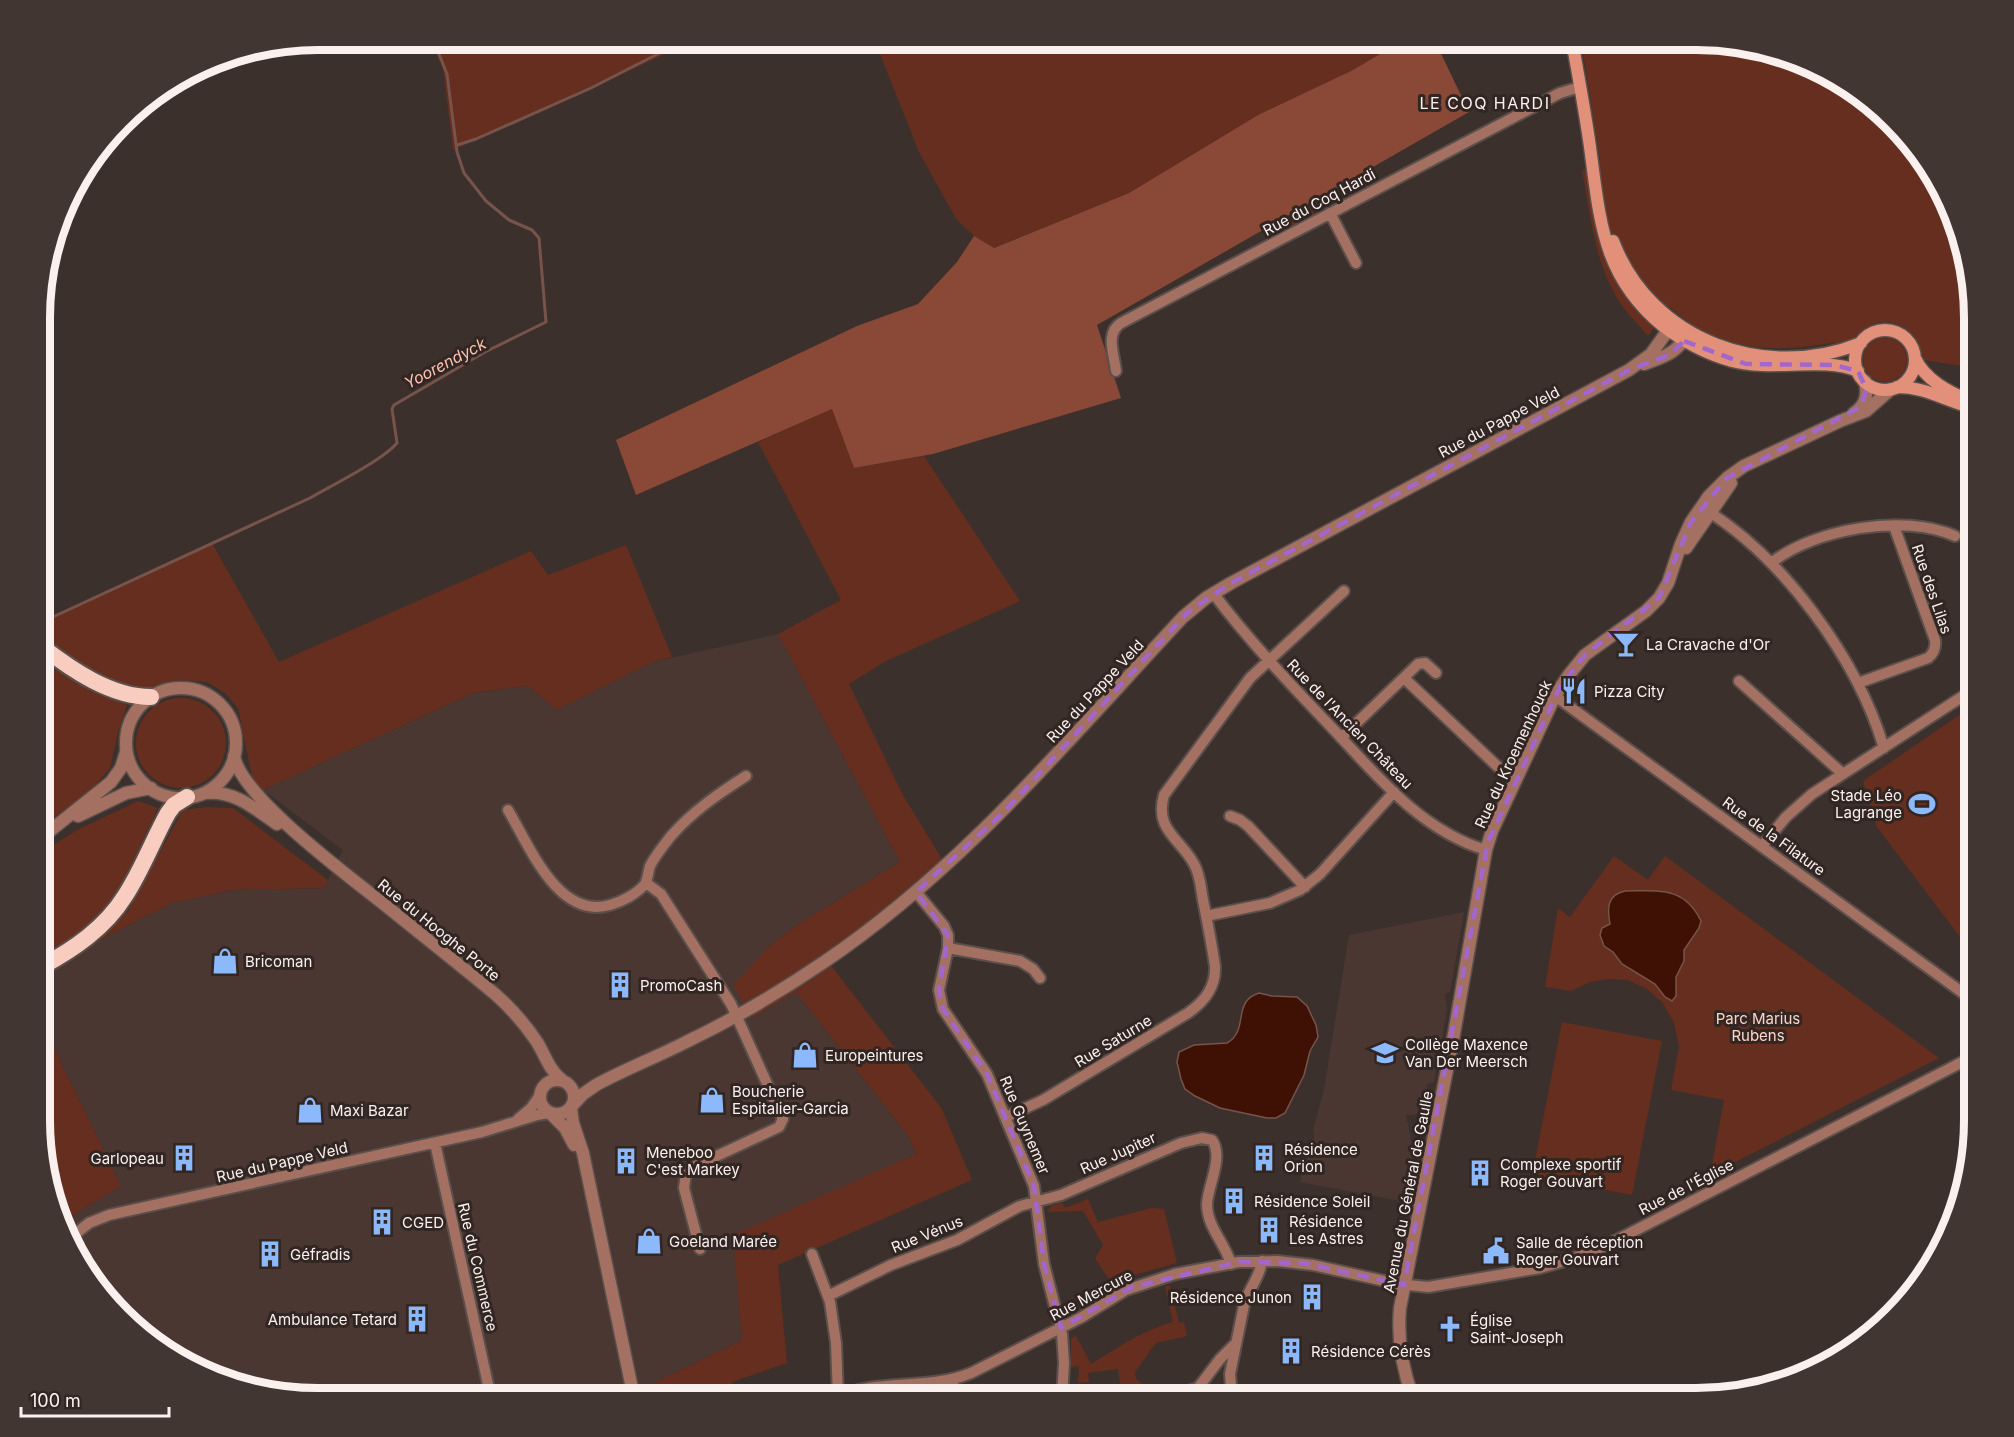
<svg xmlns="http://www.w3.org/2000/svg" width="2014" height="1437" font-family="Inter,sans-serif">
	<style>
		.built { fill: #4a3732 }
		.green { fill: #652e1e }
		.forest { fill: #8a4836 }
		.water { fill: #3f1105; stroke: #77544b; stroke-width: 1.5 }
		.lines { fill: none; stroke-linecap: round; stroke-linejoin: round }
		.stream { stroke: #77544b; stroke-width: 3 }
		.minor-casing { stroke: #5a4f4b; stroke-width: 14 }
		.tertiary-casing { stroke: #5a4f4b; stroke-width: 15 }
		.secondary-casing { stroke: #5a4f4b; stroke-width: 15 }
		.trunk-casing { stroke: #5a4f4b; stroke-width: 20 }
		.minor { stroke: #a37061; stroke-width: 10 }
		.tertiary { stroke: #a37061; stroke-width: 12 }
		.secondary { stroke: #e29079; stroke-width: 12 }
		.trunk { stroke: #f8ccbe; stroke-width: 16 }
		.marked { fill: none; stroke: #a167cd; stroke-width: 4.5; stroke-dasharray: 12 8; stroke-linejoin: round }
		.labels { text-anchor: middle; dominant-baseline: central; stroke-width: 6; stroke-linejoin: round; paint-order: stroke }
		.street-label { font-size: 15px; fill: #faf1ef; stroke: #322623 }
		.poi-label { font-size: 15px; fill: #faf1ef; stroke: #322623; text-anchor: start }
		.park-label { font-size: 15px; fill: #fed4c9; stroke: #322623 }
		.neighbourhood-label { font-size: 16px; letter-spacing: 1.5px; fill: #faf1ef; stroke: #322623 }
		.water-label { font-size: 16px; font-style: italic; fill: #fec1b0; stroke: #322623 }
		.rim { fill: none; stroke: #faf1ef; stroke-width: 8 }
	</style>
	<rect width="100%" height="100%" fill="#3c302c"/>
	<path class="built" d="M778,634l122,228 -100,61 -32,24 28,45 113,145 7,18 -182,80 8,105 -119,58 -324,-1 -72,-14 -79,-43 -72,-81 -11,-35 3,-6 53,-32 -80,-165v-43l57,-37 74,-38 61,-13 91,-2 19,-38 -80,-60 210,-97 55,-7 29,24 96,-48z
		M1464,912l-14,80 -5,2 2,16 -13,72 -6,2 -7,30 -15,1 11,55 -6,33 -111,-21 7,-34 3,1 4,-12 -1,-7 11,-40 25,-155z"/>
	<path class="green" d="M430,39h268l-175,81 -70,30 -10,-81z
		M874,39h531l-52,31 -95,45 -129,78 -136,55 -19,-12 -18,-17 -37,-67z
		M1581,40h134l72,14 79,43 80,97 28,105v69l-50,-8c-5,-19 -16,-38 -39,-38 -16,-1 -22,12 -35,18 -9,3 -22,3 -32,5 -35,6 -75,4 -108,-10 -15,-7 -28,-18 -41,-28l-21,29c-11,-13 -24,-25 -32,-40 -22,-37 -26,-84 -34,-125l18,-11z
		M1310,206l5,10 -40,22 -5,-10z
		M1863 360a22 22 0 1 1 44 0a22 22 0 1 1-44 0Z
		M832,409l22,59 70,-12 96,145 -134,60 -37,23 54,111 39,64 -77,66 -42,30 119,154 30,71 -194,85 9,98 -55,19 1,16h-110l119,-58 -9,-105 183,-81 -7,-17 -113,-145 -43,26 -20,-32 35,-39 32,-24 100,-61 -122,-228 63,-34 -83,-158z
		M212,543l67,119 252,-111 17,24 78,-30 46,112 -19,5 -96,48 -29,-24 -55,7 -210,97 -11,-13 -14,-69 -13,-15 -18,-11 -26,-2 -48,12 -27,-12 -65,-43v-15z
		M41,654l53,36 33,15 -9,28 -8,35 -22,26 -47,32z
		M136 743a45 45 0 1 1 90 0a45 45 0 1 1-90 0Z
		M1974,705v230l-10,7 -87,-115 -14,-46z
		M138,801l20,7 -46,98 -52,42 -19,10v-105l36,-23z
		M207,807l26,1 95,72 -4,8 -91,2 -61,13 -74,38 30,-30 55,-101z
		M1614,856l34,24 17,-24 274,202 -229,117 14,-75 -53,-10 8,-43 -5,-24 -12,-21 -15,-13 -19,-9 -19,-1 -19,3 -19,9 -26,-4 13,-79 12,9z
		M41,1021l80,165 -53,32 -3,6 -24,-68z
		M1562,1022l100,19 -30,154 -100,-19z
		M1088,1199l10,23 54,-14 12,1 13,54 -46,13 -18,10 -18,-28 8,-13 -20,-34 -36,1 4,-6 11,-4 3,6z
		M1165,1286h5l9,37 5,-1 3,14 -31,7 -21,29 1,7 25,19h-39l-4,-29 -30,4 1,9 -11,1 1,-17 -8,1v-29l5,-2 15,28c26,-16 52,-34 82,-42z"/>
	<path class="forest" d="M1405,39h29l35,73 -372,213 24,73 -188,56 -79,14 -22,-59 -196,86 -20,-55 241,-114 61,-22 39,-42 17,-26 20,12 135,-55 129,-78 95,-45z"/>
	<path class="water" d="M1625,891c34,0 59,-5 76,30l-2,7 -15,22v11l-8,16v19l-4,5 -7,-4 -10,-13 -33,-20 -9,-12 -9,-6 -4,-11 2,-7 8,-4c-3,-16 -3,-29 15,-33z
		M1259,993l13,3 25,1 10,9 9,19 2,12 -8,14 -6,24 -19,38 -9,5h-9l-47,-10 -25,-12 -10,-7 -4,-10 -4,-17 2,-10 15,-7 33,-2c23,-13 4,-41 32,-50z"/>
	<g class="lines">
		<path class="stream" d="M457,145l19,-6 115,-51 96,-49
			M42,622l268,-124c21,-12 73,-38 87,-55l-5,-34 2,-4 91,-53 61,-30 -7,-84 -7,-8 -23,-10 -23,-19 -22,-28 -7,-21 -10,-78 -14,-35"/>
		<g class="minor-casing">
			<path id="minor" d="M1330,213l26,50
				M1116,371c-2,-17 -11,-38 5,-48l439,-230 20,-6
				M1703,508c80,49 154,150 181,240
				M1771,563c43,-34 133,-50 184,-27
				M1213,593c37,49 79,93 121,137 44,47 88,101 152,120
				M1404,678l93,88 19,14
				M1739,681l104,93
				M1858,683l70,-25c6,-5 8,-11 7,-18l-41,-114
				M1555,696l419,305
				M1341,738l77,-74 7,-1 11,10
				M508,810c21,35 50,110 102,95 11,-3 27,-11 35,-21 3,-5 3,-12 5,-18 5,-10 14,-21 21,-30 22,-25 47,-42 75,-60
				M1230,816l10,4 8,6 57,61
				M1762,846l24,-29 26,-23 162,-105
				M646,883l15,11 70,110 52,115 -4,8 -84,39 -9,7 -2,15 16,61
				M916,892l28,34 4,9v13l-9,42 4,19 44,65 47,112 10,78 18,70 2,29 -2,35
				M1206,916l64,-13 30,-13 20,-16 74,-82
				M948,948l72,13 13,8 7,9
				M1965,1061l9,18
				M1006,1117l37,-17 145,-87c17,-12 28,-26 27,-47 -3,-20 -7,-41 -11,-61 -3,-13 -3,-29 -10,-41 -14,-26 -40,-34 -30,-69l86,-117 94,-87
				M518,1119l13,-11 9,-13
				M435,1143l56,255
				M69,1239l20,-16 20,-8 373,-83 55,-17 12,-2
				M812,1254l18,48 6,41 2,53
				M828,1296l63,-31 66,-25 63,-34 41,-11 120,-52 21,-5 10,2c12,17 -4,45 -5,64 0,23 18,39 24,60
				M953,1380l2,18
				M1183,1393l15,-5 22,-29 16,-16
				M835,1398c42,-20 92,-7 136,-25l111,-56 44,-27 49,-16 64,-12 38,-1 36,4 85,19 30,3 112,-19 32,-9 35,-14 367,-189
				M1232,1398l-2,-24 14,-69c4,-16 16,-27 18,-44"/>
		</g>
		<g class="tertiary-casing">
			<path id="tertiary" d="M1644,364c23,-8 32,-11 46,-32
				M1854,413c12,-8 14,-18 11,-32
				M1686,548l45,-65
				M126 743a55 55 0 1 1 110 0a55 55 0 1 1-110 0Z
				M234,756c7,41 116,121 151,149 37,30 74,59 110,89 17,15 30,30 42,48 8,13 12,28 25,38
				M205,793c29,-3 49,15 72,31
				M78,816l48,-23 25,-5
				M41,838l70,-56 10,-14 5,-16
				M540 1097a17 17 0 1 1 34 0a17 17 0 1 1-34 0Z
				M573,1105l10,-11 13,-9c29,-16 61,-28 90,-43 48,-23 94,-50 138,-80 139,-94 245,-223 359,-345l23,-19 25,-15 398,-213 22,-16 23,-32
				M571,1108l2,15 10,30 51,245
				M551,1114l14,14 9,17
				M1413,1398c-11,-30 -16,-58 -13,-90l54,-274 32,-184 6,-19 63,-135 13,-20 17,-21 61,-44 13,-13 9,-15 13,-39 10,-22 18,-26 18,-18 17,-12 96,-45 26,-10 25,-22"/>
		</g>
		<g class="secondary-casing">
			<path id="secondary" d="M1572,40c6,35 13,71 18,107 10,73 12,129 73,179 21,16 44,28 69,35 41,11 90,-5 126,10
				M1613,241c38,100 152,141 248,102
				M1855 360a30 30 0 1 1 60 0a30 30 0 1 1-60 0Z
				M1915,358c10,22 34,34 55,43
				M1897,387c30,0 50,15 77,21"/>
		</g>
		<g class="trunk-casing">
			<path id="trunk" d="M41,646c31,24 70,51 110,51
				M41,967c33,-18 64,-39 84,-71 17,-26 28,-56 43,-83l6,-8 13,-8"/>
		</g>
		<use href="#minor" class="minor"/>
		<use href="#tertiary" class="tertiary"/>
		<use href="#secondary" class="secondary"/>
		<use href="#trunk" class="trunk"/>
	</g>
	<path class="marked" d="M1684,341l62,23 88,1 24,6 8,18 -4,17 -135,72 -36,44 -32,76 -74,57 -25,32 -72,155 -84,443 -101,-22 -64,-1 -107,25 -71,41 -17,-64 -10,-78 -47,-112 -44,-65 -4,-19 9,-55 -32,-43 87,-79 185,-201 43,-29 398,-213 40,-15z"/>
	<defs>
		<g id="bar-bare" transform="scale(2.07)"><path d="M-6-5H6L.8 .8V4.5H3.5V6h-7V4.5H-.8V.8Z" fill="#8cb9fc" stroke="#322623" stroke-width="2.5" paint-order="stroke"/></g>
		<g id="restaurant-bare" transform="scale(2.07)"><path d="M-5-6h1v4h1v-4h1v4h1v-4h1v5L-1.5 .5V6h-2V.5L-5-1ZM5-6V6H3V1.5H1.5Q1.5-4 5-6Z" fill="#8cb9fc" stroke="#322623" stroke-width="2.5" paint-order="stroke"/></g>
		<g id="stadium-bare" transform="scale(2.07)"><path d="M0-5a6.5 5 0 1 0 0 10a6.5 5 0 1 0 0-10ZM-3.5-1.8h7v3.6h-7Z" fill="#8cb9fc" stroke="#322623" stroke-width="2.5" paint-order="stroke"/></g>
		<g id="shop-bare" transform="scale(2.07)"><path d="M-5-2.5h2.3a2.7 3.5 0 0 1 5.4 0H5L5.5 6h-11ZM-1.5-2.5h3a1.5 2.3 0 0 0-3 0Z" fill="#8cb9fc" stroke="#322623" stroke-width="2.5" paint-order="stroke"/></g>
		<g id="building-bare" transform="scale(2.07)"><path d="M-4-6H4V6H1V3H-1V6H-4ZM-2.5-4.3h1.7v1.8h-1.7ZM.8-4.3h1.7v1.8H.8ZM-2.5-1h1.7V.8h-1.7ZM.8-1h1.7V.8H.8Z" fill="#8cb9fc" stroke="#322623" stroke-width="2.5" paint-order="stroke"/></g>
		<g id="school-bare" transform="scale(2.07)"><path d="M0-5L7-2L0 1L-7-2ZM-4 1L0 2.5L4 1V4Q0 6-4 4Z" fill="#8cb9fc" stroke="#322623" stroke-width="2.5" paint-order="stroke"/></g>
		<g id="civic-bare" transform="scale(2.07)"><path d="M-.6-6.5H3V-4.5H.6V-3L4-1V1h2V6H-6V1h2V-1L-.6-3ZM-1.2 2.5V6h2.4V2.5Z" fill="#8cb9fc" stroke="#322623" stroke-width="2.5" paint-order="stroke"/></g>
		<g id="church-bare" transform="scale(2.07)"><path d="M-1.2-6h2.4v3.5h3.3v2.4h-3.3V6h-2.4V-.1h-3.3v-2.4h3.3Z" fill="#8cb9fc" stroke="#322623" stroke-width="2.5" paint-order="stroke"/></g>
	</defs>
	<g fill-rule="evenodd">
		<use href="#bar-bare" x="1626" y="644"/>
		<use href="#restaurant-bare" x="1574" y="691"/>
		<use href="#stadium-bare" x="1922" y="804"/>
		<use href="#shop-bare" x="225" y="961"/>
		<use href="#building-bare" x="620" y="985"/>
		<use href="#school-bare" x="1385" y="1053"/>
		<use href="#shop-bare" x="805" y="1055"/>
		<use href="#shop-bare" x="712" y="1100"/>
		<use href="#shop-bare" x="310" y="1110"/>
		<use href="#building-bare" x="184" y="1158"/>
		<use href="#building-bare" x="1264" y="1158"/>
		<use href="#building-bare" x="626" y="1161"/>
		<use href="#building-bare" x="1480" y="1173"/>
		<use href="#building-bare" x="1234" y="1201"/>
		<use href="#building-bare" x="382" y="1222"/>
		<use href="#building-bare" x="1269" y="1230"/>
		<use href="#shop-bare" x="649" y="1241"/>
		<use href="#civic-bare" x="1496" y="1251"/>
		<use href="#building-bare" x="270" y="1254"/>
		<use href="#building-bare" x="1312" y="1297"/>
		<use href="#building-bare" x="417" y="1319"/>
		<use href="#church-bare" x="1450" y="1329"/>
		<use href="#building-bare" x="1291" y="1351"/>
	</g>
	<g class="labels">
		<g class="street-label">
			<text transform="translate(1319 202) rotate(-28)">Rue du Coq Hardi</text>
			<text transform="translate(1499 422) rotate(-28)">Rue du Pappe Veld</text>
			<text transform="translate(1932 589) rotate(71)">Rue des Lilas</text>
			<text transform="translate(1095 691) rotate(-47)">Rue du Pappe Veld</text>
			<text transform="translate(1350 724) rotate(46)">Rue de l'Ancien Château</text>
			<text transform="translate(1513 754) rotate(-65)">Rue du Kroemenhouck</text>
			<text transform="translate(1774 836) rotate(36)">Rue de la Filature</text>
			<text transform="translate(439 930) rotate(39)">Rue du Hooghe Porte</text>
			<text transform="translate(1113 1041) rotate(-31)">Rue Saturne</text>
			<text transform="translate(1025 1125) rotate(67)">Rue Guynemer</text>
			<text transform="translate(1118 1153) rotate(-24)">Rue Jupiter</text>
			<text transform="translate(282 1162) rotate(-13)">Rue du Pappe Veld</text>
			<text transform="translate(1686 1187) rotate(-27)">Rue de l'Église</text>
			<text transform="translate(1408 1192) rotate(-79)">Avenue du Général de Gaulle</text>
			<text transform="translate(927 1234) rotate(-22)">Rue Vénus</text>
			<text transform="translate(478 1267) rotate(77)">Rue du Commerce</text>
			<text transform="translate(1091 1295) rotate(-28)">Rue Mercure</text>
		</g>
		<g class="poi-label">
			<text x="1646" y="644">La Cravache d'Or</text>
			<text x="1594" y="691">Pizza City</text>
			<text x="1902" y="795" text-anchor="end">Stade Léo<tspan x="1902" dy="17">Lagrange</tspan></text>
			<text x="245" y="961">Bricoman</text>
			<text x="640" y="985">PromoCash</text>
			<text x="1405" y="1044">Collège Maxence<tspan x="1405" dy="17">Van Der Meersch</tspan></text>
			<text x="825" y="1055">Europeintures</text>
			<text x="732" y="1091">Boucherie<tspan x="732" dy="17">Espitalier-Garcia</tspan></text>
			<text x="330" y="1110">Maxi Bazar</text>
			<text x="1284" y="1149">Résidence<tspan x="1284" dy="17">Orion</tspan></text>
			<text x="646" y="1152">Meneboo<tspan x="646" dy="17">C'est Markey</tspan></text>
			<text x="164" y="1158" text-anchor="end">Garlopeau</text>
			<text x="1500" y="1164">Complexe sportif<tspan x="1500" dy="17">Roger Gouvart</tspan></text>
			<text x="1254" y="1201">Résidence Soleil</text>
			<text x="1289" y="1221">Résidence<tspan x="1289" dy="17">Les Astres</tspan></text>
			<text x="402" y="1222">CGED</text>
			<text x="669" y="1241">Goeland Marée</text>
			<text x="1516" y="1242">Salle de réception<tspan x="1516" dy="17">Roger Gouvart</tspan></text>
			<text x="290" y="1254">Géfradis</text>
			<text x="1292" y="1297" text-anchor="end">Résidence Junon</text>
			<text x="397" y="1319" text-anchor="end">Ambulance Tetard</text>
			<text x="1470" y="1320">Église<tspan x="1470" dy="17">Saint-Joseph</tspan></text>
			<text x="1311" y="1351">Résidence Cérès</text>
		</g>
		<g class="park-label">
			<text x="1758" y="1018">Parc Marius<tspan x="1758" dy="17">Rubens</tspan></text>
		</g>
		<g class="neighbourhood-label">
			<text x="1485" y="103">LE COQ HARDI</text>
		</g>
		<g class="water-label">
			<text transform="translate(445 363) rotate(-28)">Yoorendyck</text>
		</g>
	</g>
	<path d="M0 0H2014V1437H0ZM318 50H1696A268 268 0 0 1 1964 318V1120A268 268 0 0 1 1696 1388H318A268 268 0 0 1 50 1120V318A268 268 0 0 1 318 50Z" fill="#423633" fill-rule="evenodd"/>
	<path class="rim" d="M318 50H1696A268 268 0 0 1 1964 318V1120A268 268 0 0 1 1696 1388H318A268 268 0 0 1 50 1120V318A268 268 0 0 1 318 50Z"/>
	<path d="M21 1407v9h148v-9" fill="none" stroke="#faf1ef" stroke-width="3"/>
	<text x="30" y="1407" font-size="18" fill="#faf1ef" stroke="#322623" stroke-width="4.5" paint-order="stroke">100 m</text>
</svg>
